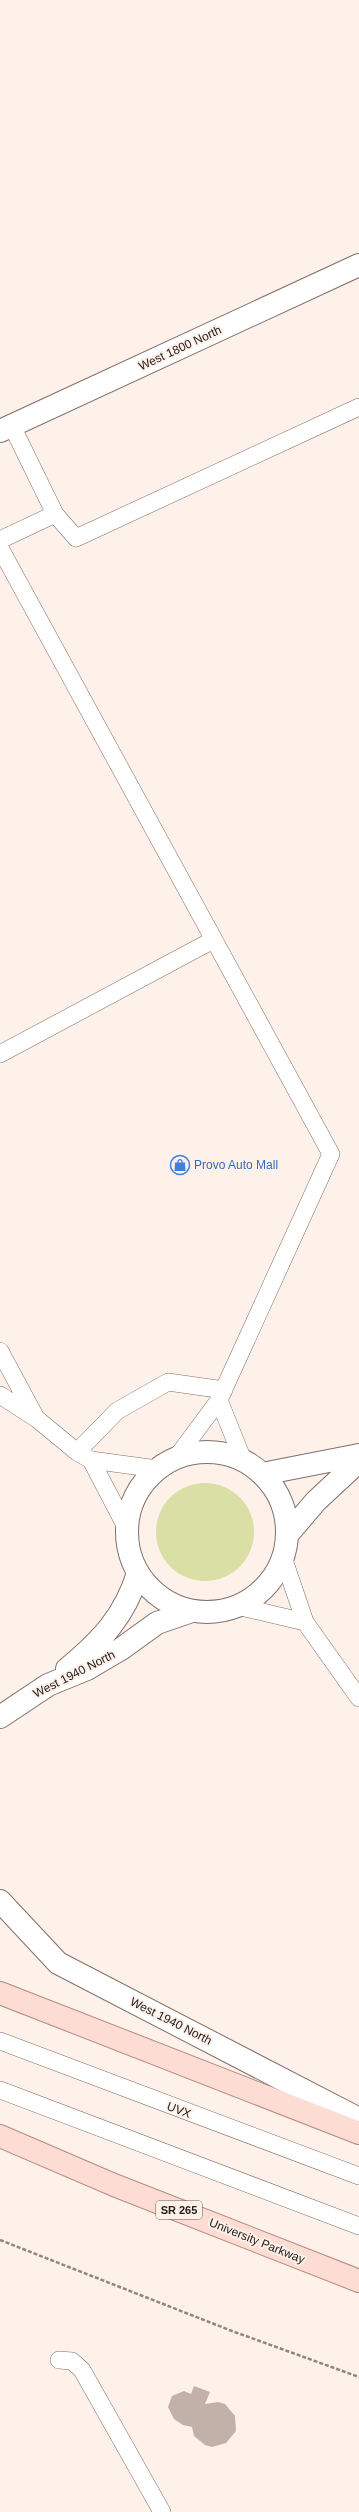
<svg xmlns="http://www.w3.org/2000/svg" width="359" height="2512" font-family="Arial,sans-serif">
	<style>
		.green { fill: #dae0a5 }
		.building { fill: #c1b1a9 }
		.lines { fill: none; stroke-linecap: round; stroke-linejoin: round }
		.service-casing { stroke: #7f7069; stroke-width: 18 }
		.minor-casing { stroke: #7f7069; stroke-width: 24 }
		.primary-casing { stroke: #b18b82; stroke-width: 24 }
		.path { stroke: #908681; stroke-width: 2.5; stroke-dasharray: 4 2; stroke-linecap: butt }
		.service { stroke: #fff; stroke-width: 17 }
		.minor { stroke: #fff; stroke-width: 22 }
		.primary { stroke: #fddcd4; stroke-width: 22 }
		.labels { text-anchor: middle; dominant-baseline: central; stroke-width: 4; stroke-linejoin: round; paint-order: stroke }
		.shield { fill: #fef1ea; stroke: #675f5a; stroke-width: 1 }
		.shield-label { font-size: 11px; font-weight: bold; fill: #26201d }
		.street-label { font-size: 12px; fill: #26201d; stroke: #fef1ea }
		.shop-label { font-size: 12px; fill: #366cbe; stroke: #fef1ea; text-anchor: start }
	</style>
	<rect width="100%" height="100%" fill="#fef1ea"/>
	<path class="green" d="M156 1532a49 49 0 1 1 98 0a49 49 0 1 1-98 0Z"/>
	<path class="building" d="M194,2386l16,6 -5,12 13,-2 7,2 10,12 1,15 -10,12 -14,4 -7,-2 -11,-9 -2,-9 -9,-2 -9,-6 -6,-12 4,-11 12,-5 7,3z"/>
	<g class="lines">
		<g class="service-casing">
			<path id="service" d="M55,514l21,24 283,-131
				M0,540l55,-26 -43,-88
				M0,548l331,606 -112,246 -43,58
				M0,1054l213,-114
				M0,1351l36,67
				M0,1395l37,24 40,33 14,8 66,9
				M219,1400l24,60
				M77,1452l40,-41 51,-29 56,8
				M91,1460l36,69
				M283,1557l22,65 54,76
				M237,1606l68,16
				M0,2041l359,135
				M0,2090l359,136
				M59,2360l13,1 10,9 80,142"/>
		</g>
		<g class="minor-casing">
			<path id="minor" d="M0,431l359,-166
				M127 1532a80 80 0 1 1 160 0a80 80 0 1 1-160 0Z
				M262,1474l97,-19
				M287,1535l29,-34 43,-40
				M67,1669c34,-28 58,-53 71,-96
				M0,1717l48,-32 39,-16 34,-20 36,-26 35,-12
				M0,1901l58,62 301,156"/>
		</g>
		<g class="primary-casing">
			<path id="primary" d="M0,1993l359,140
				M0,2136l114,49 245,96"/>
		</g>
		<path class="path" d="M0,2240l232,91 127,46"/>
		<use href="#service" class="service"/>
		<use href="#minor" class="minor"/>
		<use href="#primary" class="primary"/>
	</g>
	<defs>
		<g id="shop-ring" transform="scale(1)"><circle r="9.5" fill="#fef1ea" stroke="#3f7fe0" stroke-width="1.5"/><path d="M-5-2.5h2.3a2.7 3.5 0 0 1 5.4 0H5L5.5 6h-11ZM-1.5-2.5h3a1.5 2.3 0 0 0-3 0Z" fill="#3f7fe0"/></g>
	</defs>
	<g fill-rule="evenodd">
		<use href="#shop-ring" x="180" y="1165"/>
	</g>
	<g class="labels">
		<rect class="shield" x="156" y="2201" width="46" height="18" rx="3"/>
		<g class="shield-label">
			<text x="179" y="2210">SR 265</text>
		</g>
		<g class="street-label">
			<text transform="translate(180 348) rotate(-25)">West 1800 North</text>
			<text transform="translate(74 1674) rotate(-27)">West 1940 North</text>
			<text transform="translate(171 2021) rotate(27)">West 1940 North</text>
			<text transform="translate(179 2110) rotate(21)">UVX</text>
			<text transform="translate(257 2241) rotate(22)">University Parkway</text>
		</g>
		<g class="shop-label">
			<text x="194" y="1165">Provo Auto Mall</text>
		</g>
	</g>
</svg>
